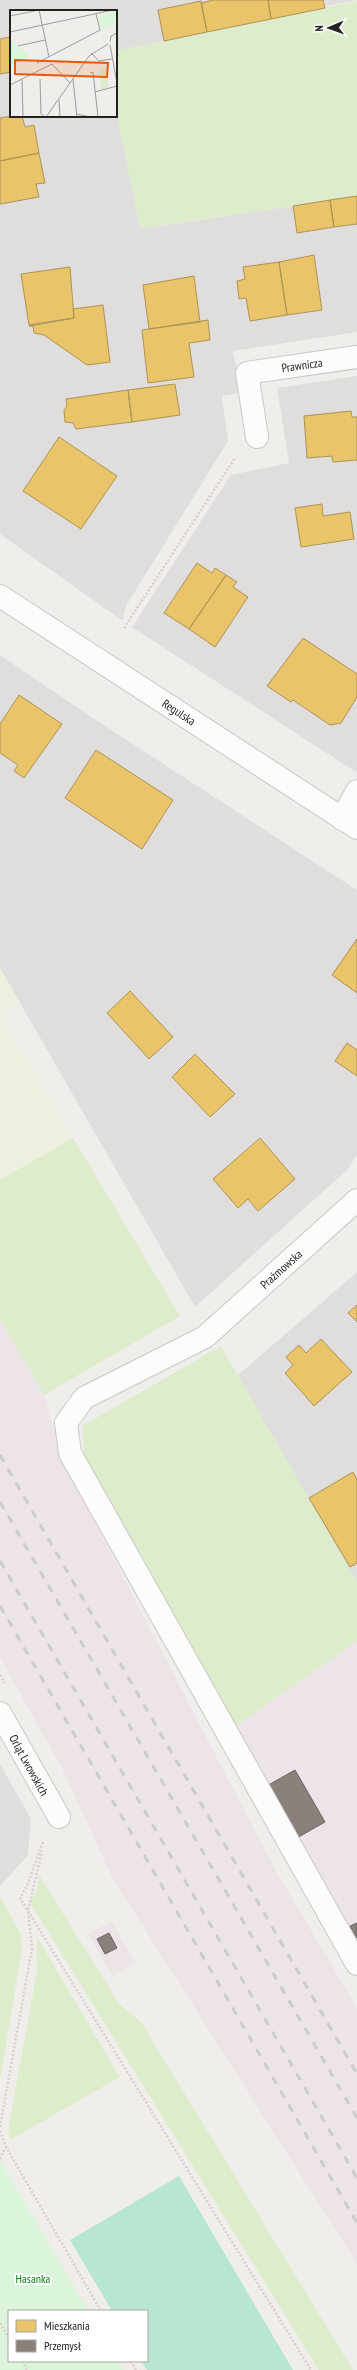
<svg xmlns="http://www.w3.org/2000/svg" width="357" height="2370" font-family="'PT Sans Narrow',sans-serif">
	<style>
		.residential { fill: #dfdedc }
		.industrial { fill: #ede4e9 }
		.farmland { fill: #efefdf }
		.grass { fill: #ddeccb }
		.park { fill: #daf5da }
		.pitch { fill: #b7e6d2 }
		.homes { fill: #e9c46a; stroke: #ad9354 }
		.industry { fill: #8a817c; stroke: #6b6461 }
		.lines { fill: none; stroke-linecap: round; stroke-linejoin: round }
		.minor-casing { stroke: #c9c8c7; stroke-width: 24 }
		.path { stroke: #dccecd; stroke-width: 2.5; stroke-dasharray: 2 2; stroke-linecap: butt }
		.minor { stroke: #fdfcfc; stroke-width: 22 }
		.rail { stroke: #ccc; stroke-width: 3; stroke-dasharray: 8 8; stroke-linecap: butt }
		.labels { text-anchor: middle; dominant-baseline: central; stroke-width: 4; stroke-linejoin: round; paint-order: stroke }
		.street-label { font-size: 12px; fill: #222; stroke: #fff }
		.park-label { font-size: 12px; fill: #0c8416; stroke: #fff }
		.inset-road { fill: none; stroke: #9e9c9b; stroke-width: 1 }
		.view { fill: #e8590c; fill-opacity: 0.15; stroke: #e8590c; stroke-width: 2 }
		.inset-edge { fill: none; stroke: #222; stroke-width: 2 }
	</style>
	<rect width="100%" height="100%" fill="#f0eeeb"/>
	<path class="residential" d="M0,0h357l-241,51v-40h-105v105h105v-6l25,119 216,-33v136l-124,19 9,41 -20,4 6,45 -102,165 -3,15 -123,-87z
		M357,376v394l-1,2 -224,-145 99,-152 58,-12 -12,-75z
		M0,655l96,65 261,170v265l-10,15 -152,137 -195,-339z
		M357,1272v310l-120,-206z
		M0,1764l31,55 -3,36 -28,31z"/>
	<path class="industrial" d="M0,1319l44,76 21,71 211,405 81,137v256l-244,-385 -53,-115 -60,-106z
		M357,1641v299l-62,-101 -63,-110z
		M112,1921l23,42 -23,13 -24,-42z"/>
	<path class="farmland" d="M0,968l20,35 -20,12z
		M0,1016l73,122 -73,42z"/>
	<path class="grass" d="M357,1v195l-217,33 -24,-119v-59z
		M73,1138l107,178 -136,79 -44,-76v-139z
		M221,1346l136,236v59l-125,88 -147,-263 -3,-40z
		M39,1875l81,130 21,17 212,348h-34l-290,-469 7,-7z
		M0,1896l20,37 2,15 -22,133z
		M37,1937l83,140 -110,63 -2,-10 29,-159z"/>
	<path class="park" d="M0,2161l89,150h-80v50h109l5,9h-123z"/>
	<path class="pitch" d="M179,2176l114,194h-146l-6,-9h6v-50h-35l-42,-71z"/>
	<path class="homes" d="M213,0h55l3,19 -64,13 -6,-29z
		M268,0h55l2,8 -54,11z
		M201,1l6,31 -43,9 -6,-31z
		M11,37v35l-11,2v-35z
		M11,116h11l3,11 9,-2 5,28 -39,8v-43z
		M39,153l6,30 -9,1 3,13 -39,7v-43z
		M357,196v28l-23,3 -4,-27z
		M330,200l4,27 -37,6 -4,-27z
		M314,255l8,55 -35,5 -8,-53z
		M279,262l8,53 -37,6 -4,-23 -7,1 -2,-18 8,-2 -2,-12z
		M70,267l4,51 -45,7 -8,-51z
		M194,276l6,46 -51,7 -6,-44z
		M103,305l7,57 -23,3 -43,-30 -10,-2 -1,-7h-4l45,-8 -1,-9z
		M208,320l2,20 -21,3 5,34 -46,6 -6,-53z
		M175,384l5,31 -48,7 -4,-32z
		M128,390l4,32 -56,7 -3,-6 -8,-1 -1,-12 3,-4 -1,-7z
		M351,411l1,6h5v43l-24,2 -1,-6 -25,2 -3,-42z
		M59,437l58,39 -36,53 -58,-38z
		M322,504l1,12 27,-4 4,27 -53,8 -6,-39z
		M197,563l15,10 3,-5 11,7 -37,54 -25,-16z
		M226,575l11,7 -4,5 15,10 -33,50 -26,-18z
		M303,638l54,36v23l-16,26 -11,2 -37,-25 -2,2 -24,-16z
		M19,695l43,29 -38,54 -10,-7 4,-6 -18,-12v-29z
		M96,750l77,50 -31,49 -77,-51z
		M357,939v54l-25,-18z
		M130,991l43,46 -24,22 -42,-46z
		M347,1043l10,7v26l-22,-15z
		M195,1054l40,40 -25,23 -38,-40z
		M260,1138l35,41 -37,32 -10,-12 -10,9 -25,-29z
		M357,1305v17l-9,-9z
		M321,1339l31,33 -38,34 -29,-33 8,-8 -7,-8 13,-12 7,8z
		M353,1472l4,8v83l-7,4 -41,-69z"/>
	<path class="industry" d="M295,1770l30,52 -30,17 -30,-52z
		M357,1923v15l-7,-12z
		M109,1933l8,15 -12,6 -8,-15z"/>
	<g class="lines">
		<g class="minor-casing">
			<path id="minor" d="M257,437l-10,-64 110,-16
				M0,596l357,232
				M342,819l15,-28
				M357,1200l-152,137 -121,61 -18,25 4,30 287,511
				M0,1713l59,104"/>
		</g>
		<path class="path" d="M124,628l111,-170
			M0,1675l5,8
			M43,1842l-16,44 -7,12 291,472
			M0,2127l32,-179 -4,-37 14,-60
			M0,2131l6,16 95,164
			M0,2159l5,-11
			M0,2323l9,16
			M22,2361l5,9
			M131,2361l5,9"/>
		<use href="#minor" class="minor"/>
		<path class="rail" d="M0,1455l357,619
			M0,1502l357,616
			M0,1561l357,617
			M0,1606l357,617"/>
	</g>
	<g class="labels">
		<g class="street-label">
			<text transform="translate(302 365) rotate(-8)">Prawnicza</text>
			<text transform="translate(179 712) rotate(33)">Regulska</text>
			<text transform="translate(281 1269) rotate(-42)">Prażmowska</text>
			<text transform="translate(29 1765) rotate(61)">Orląt Lwowskich</text>
		</g>
		<g class="park-label">
			<text x="33" y="2278">Hasanka</text>
		</g>
	</g>
	<g transform="translate(10 10)">
		<rect width="107" height="107" fill="#f0eeeb"/>
		<path d="M95,57l4,20 -8,3 -2,-22z" fill="#ddeccb"/>
		<path d="M107,1v11l-15,8 -4,-14zM0,28l20,19 -20,10z" fill="#daf5da"/>
		<path class="inset-road" d="M29,0l10,47M0,6l29,-6M0,22l103,-22M100,32l1,-6 6,-3M100,35l7,38M8,36l27,-6M81,43l8,8 13,-2M27,53l63,-33 -4,-16M80,63l3,-1 5,45M12,69l1,38M30,69l1,35 4,3M63,69l4,38M0,75l42,-21 18,19M85,82l22,-6M49,90l1,17M67,104l13,3M36,107l43,-61 19,-12"/>
		<path class="view" d="M5,50l93,3 -1,14 -92,-3z"/>
		<rect width="107" height="107" class="inset-edge"/>
	</g>
	<rect x="8" y="2310" width="140" height="52" fill="#ffffff" stroke="#a7a7a7"/>
	<rect x="16" y="2320" width="20" height="12" fill="#e9c46a" stroke="#a7a7a7"/>
	<text x="44" y="2330" font-size="12" fill="#222222">Mieszkania</text>
	<rect x="16" y="2340" width="20" height="12" fill="#8a817c" stroke="#a7a7a7"/>
	<text x="44" y="2350" font-size="12" fill="#222222">Przemysł</text>
	<g transform="translate(329 28) rotate(268)" stroke="#ffffff" stroke-width="3" paint-order="stroke">
	<path d="M0-3L7 15L0 10L-7 15Z" fill="#222222"/>
	<text y="-6" font-size="11" font-weight="bold" text-anchor="middle" fill="#222222">N</text>
	</g>
</svg>
